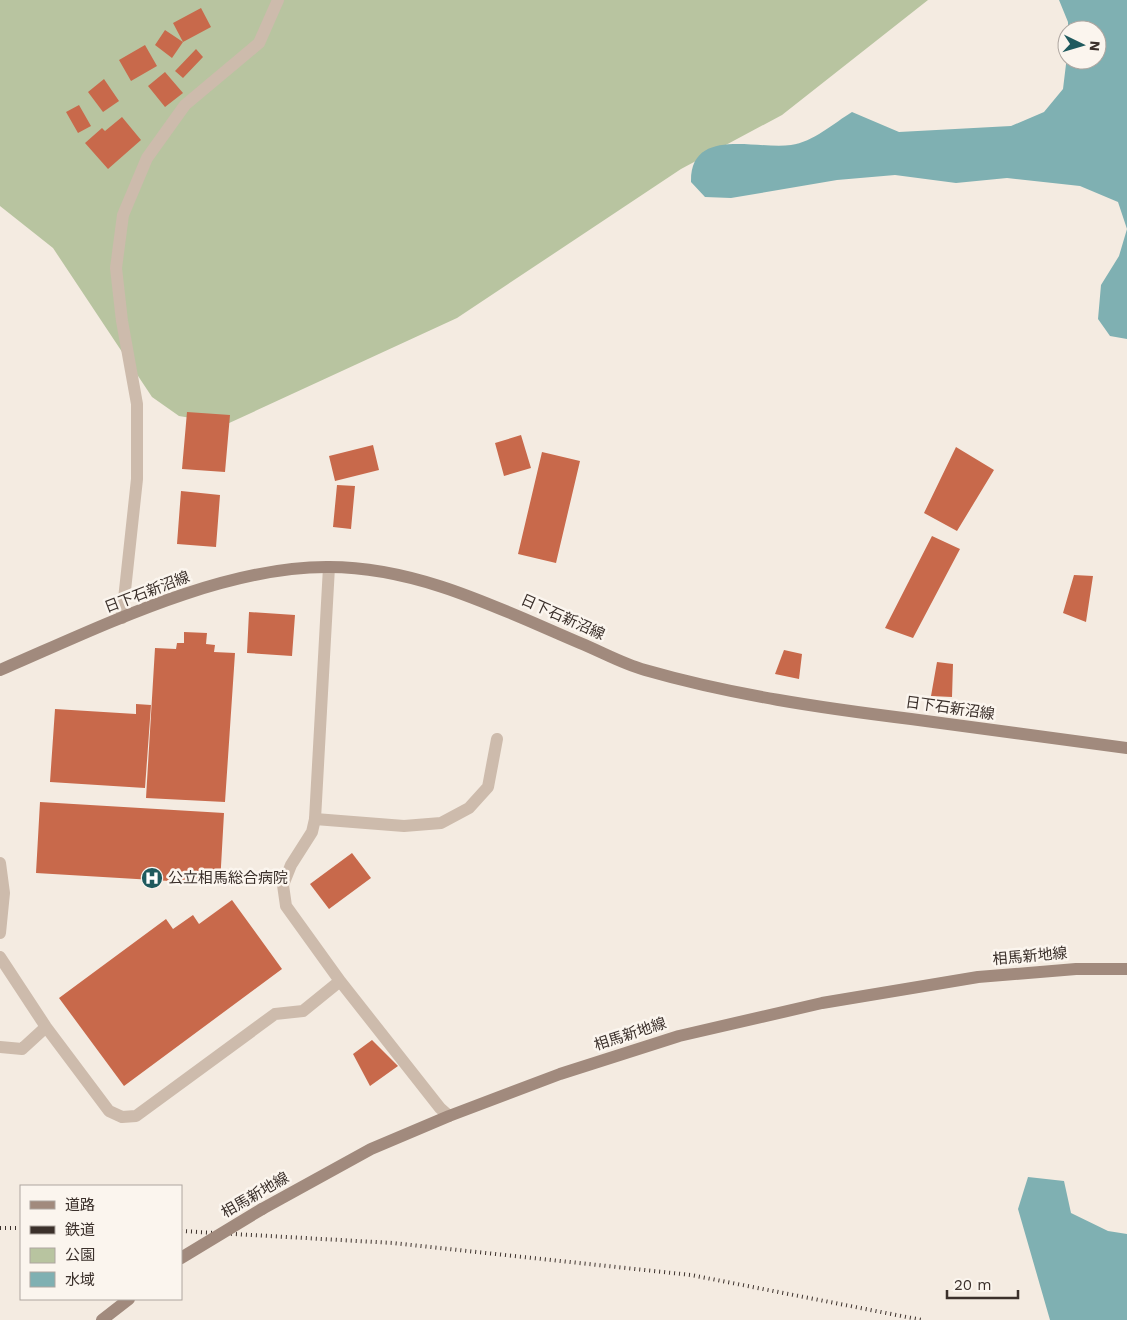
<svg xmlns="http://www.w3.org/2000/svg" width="1127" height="1320" font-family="'Work Sans','Noto Sans JP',sans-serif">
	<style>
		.green { fill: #b8c4a0 }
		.water { fill: #7fb0b2 }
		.building { fill: #c8694b }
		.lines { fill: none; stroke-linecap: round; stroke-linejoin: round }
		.service { stroke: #cdbbac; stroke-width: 12 }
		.minor { stroke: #cdbbac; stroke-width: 12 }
		.secondary { stroke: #a18a7d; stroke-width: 12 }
		.rail { stroke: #3b302b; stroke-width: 4; stroke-dasharray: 1 4; stroke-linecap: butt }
		.secondary-bridge { stroke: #a18a7d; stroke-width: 12 }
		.labels { text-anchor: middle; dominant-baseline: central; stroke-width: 5; stroke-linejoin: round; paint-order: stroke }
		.street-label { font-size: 15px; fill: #3b302b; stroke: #fbf5ee }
		.poi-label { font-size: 15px; fill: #3b302b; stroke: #fbf5ee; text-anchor: start }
	</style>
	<rect width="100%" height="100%" fill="#f4ebe1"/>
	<path class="green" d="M0,0h928l-146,115 -101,54 -224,149 -230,106 -48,-8 -27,-19 -99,-149 -53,-42z"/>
	<path class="water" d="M1059,0h68v339l-17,-3 -12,-17 3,-34 18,-29 8,-27 -9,-27 -38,-16 -73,-8 -51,5 -61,-8 -58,5 -106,18 -26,-1 -14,-15c-1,-56 66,-32 100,-37 22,-3 43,-22 61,-33l47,20 112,-6 33,-14 19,-23 4,-33v4h30v-30h-29v-8z
		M1028,1177l36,4 7,32 37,18 19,3v86h-77l-32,-111z"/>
	<path class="building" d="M201,8l10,19 -28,15 -10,-19z
		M165,30l18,12 -11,16 -17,-13z
		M145,45l12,21 -26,15 -12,-21z
		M196,49l7,8 -20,21 -8,-7z
		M165,72l18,21 -18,14 -17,-21z
		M104,79l15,22 -16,11 -15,-20z
		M79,105l12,21 -13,7 -12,-21z
		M122,117l19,23 -33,29 -23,-26 17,-15 3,3z
		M187,412l43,3 -5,57 -43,-3z
		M521,435l10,33 -27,8 -9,-33z
		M373,445l6,25 -44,11 -6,-25z
		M956,447l38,23 -37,61 -33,-18z
		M542,452l38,9 -24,102 -38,-9z
		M337,485l18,1 -4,43 -18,-2z
		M181,491l39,4 -4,52 -39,-3z
		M932,536l28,13 -47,89 -28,-10z
		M1074,575l19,1 -7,46 -23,-9z
		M249,612l46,3 -3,41 -45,-3z
		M184,632l23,1 -1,11 9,1 -1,7 21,1 -10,149 -79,-4 9,-150 21,1 1,-6h7z
		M784,650l18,4 -3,25 -24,-5z
		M937,662l16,2 -1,33 -21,-1z
		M136,704l15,1 -6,83 -95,-6 5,-73 81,5z
		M40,802l184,11 -4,71 -184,-11z
		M352,853l19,25 -42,31 -19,-25z
		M232,900l50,69 -158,117 -65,-88 107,-79 7,10 20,-14 6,9z
		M372,1040l26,26 -28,20 -17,-32z"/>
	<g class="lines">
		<path class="service" d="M315,819l89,7 37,-3 28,-15 19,-21 9,-48"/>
		<path class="minor" d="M329,567l-14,252 -3,13 -21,33 -8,20 3,21 54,75
			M122,618l15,-139v-75l-15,-83 -6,-53 7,-53 24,-57 38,-53 74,-62 19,-43
			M0,863l4,30 -4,40
			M0,957l46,70 63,84 13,6 14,-1 139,-102 28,-3 37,-30 100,127 9,8
			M0,1047l22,2 24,-22"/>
		<path class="secondary" d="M0,670c98,-42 221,-104 329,-103 89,0 171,42 251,76 22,9 43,21 65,27 87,25 177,38 266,49 72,10 144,19 216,29
			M262,1209l109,-60 78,-33 111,-42 119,-38 143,-33 156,-26 98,-8h51
			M102,1320l27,-21"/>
		<path class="rail" d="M0,1228h21
			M181,1231l212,12 298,32 231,45"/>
		<path class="secondary-bridge" d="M181,1258l81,-49"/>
	</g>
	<defs>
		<g id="hospital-disc" transform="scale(1.125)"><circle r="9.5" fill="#1f5a5e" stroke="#fbf5ee"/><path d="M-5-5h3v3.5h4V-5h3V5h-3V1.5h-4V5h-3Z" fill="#fff"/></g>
	</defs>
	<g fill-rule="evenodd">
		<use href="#hospital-disc" x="152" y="878"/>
	</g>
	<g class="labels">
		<g class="street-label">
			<text transform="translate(147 592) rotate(-21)">日下石新沼線</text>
			<text transform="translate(563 617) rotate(24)">日下石新沼線</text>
			<text transform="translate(950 708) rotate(8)">日下石新沼線</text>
			<text transform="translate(1030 956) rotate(-5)">相馬新地線</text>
			<text transform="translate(630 1034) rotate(-18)">相馬新地線</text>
			<text transform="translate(255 1195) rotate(-30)">相馬新地線</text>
		</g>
		<g class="poi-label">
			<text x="168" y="878">公立相馬総合病院</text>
		</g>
	</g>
	<rect x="20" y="1185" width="162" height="115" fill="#fbf5ee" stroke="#aea6a0"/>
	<rect x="30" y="1201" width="25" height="8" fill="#a18a7d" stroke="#aea6a0"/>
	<text x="65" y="1210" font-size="15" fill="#3b302b">道路</text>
	<rect x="30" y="1226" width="25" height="8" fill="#3b302b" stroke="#aea6a0"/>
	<text x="65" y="1235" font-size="15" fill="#3b302b">鉄道</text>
	<rect x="30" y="1248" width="25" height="15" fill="#b8c4a0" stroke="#aea6a0"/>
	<text x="65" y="1260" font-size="15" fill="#3b302b">公園</text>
	<rect x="30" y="1272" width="25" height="15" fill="#7fb0b2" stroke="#aea6a0"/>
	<text x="65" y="1285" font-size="15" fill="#3b302b">水域</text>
	<g transform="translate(1082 45) rotate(95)"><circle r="24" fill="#fbf5ee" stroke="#aea6a0"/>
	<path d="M0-4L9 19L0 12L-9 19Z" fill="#1f5a5e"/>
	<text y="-8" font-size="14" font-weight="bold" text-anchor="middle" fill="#3b302b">N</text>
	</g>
	<path d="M947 1290v8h71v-8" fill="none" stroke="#3b302b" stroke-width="2.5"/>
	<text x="954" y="1290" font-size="15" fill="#3b302b" stroke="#fbf5ee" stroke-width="4" paint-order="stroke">20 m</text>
</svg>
